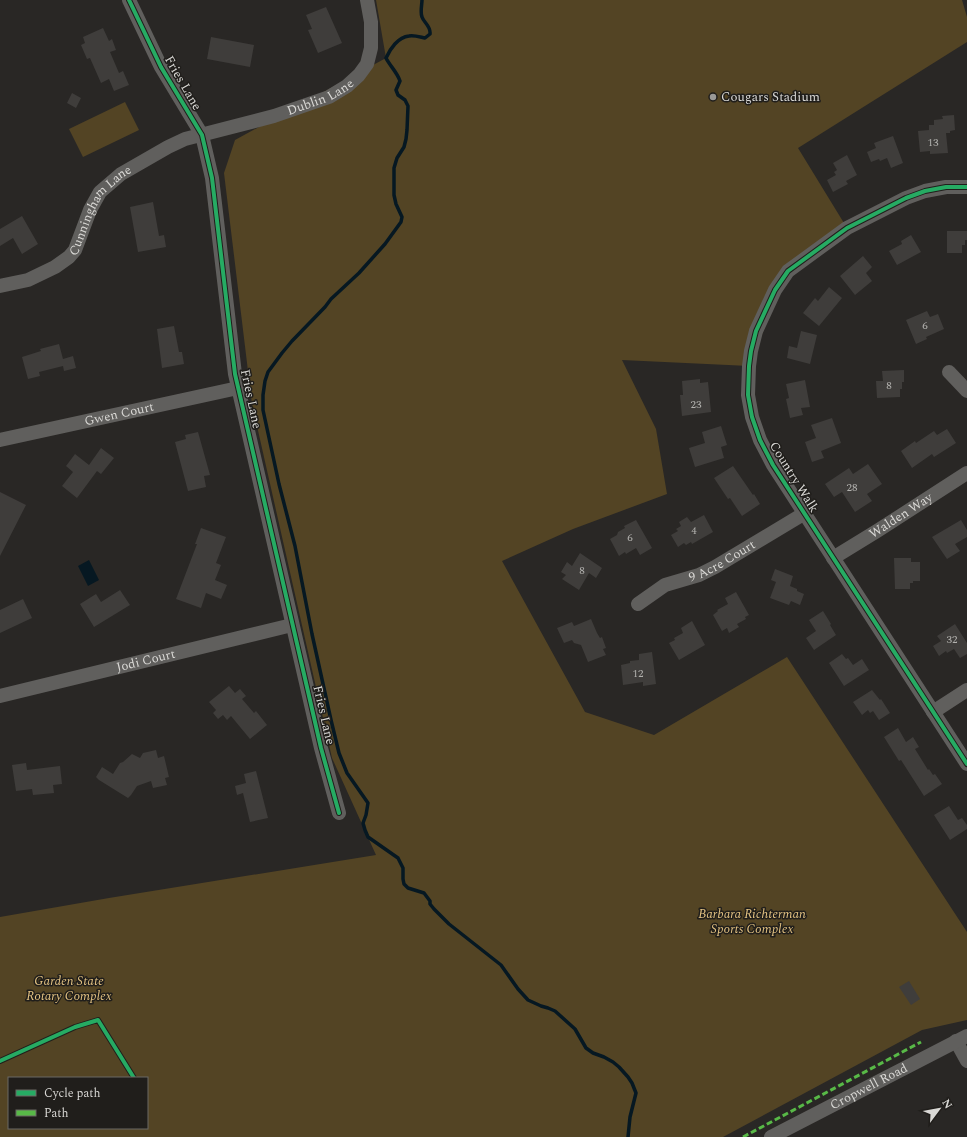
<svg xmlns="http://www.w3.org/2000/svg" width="967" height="1137" font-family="Spectral,serif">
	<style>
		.green { fill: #534424; fill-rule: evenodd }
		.water { fill: #061822 }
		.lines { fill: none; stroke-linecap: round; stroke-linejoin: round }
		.stream { stroke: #061822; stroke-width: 3.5 }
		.building { fill: #3f3d3b }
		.minor { stroke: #605f5d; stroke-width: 14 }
		.quiet { stroke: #58b947; stroke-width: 3; stroke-dasharray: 6 3; stroke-linecap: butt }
		.cycleway-casing { stroke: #201e1b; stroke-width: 6 }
		.cycleway { stroke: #26ab63; stroke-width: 4 }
		.poi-dot { fill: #9b9a97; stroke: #201e1b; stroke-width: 1.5 }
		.labels { text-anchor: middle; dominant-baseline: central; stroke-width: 3; stroke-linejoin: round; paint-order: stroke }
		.number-label { font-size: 11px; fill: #b2b1ae }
		.street-label { font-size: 13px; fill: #d9d8d5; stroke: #201e1b }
		.poi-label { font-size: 13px; fill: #d9d8d5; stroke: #201e1b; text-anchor: start }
		.park-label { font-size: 13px; font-style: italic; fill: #e3c282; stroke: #201e1b }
	</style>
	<rect width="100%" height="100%" fill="#292725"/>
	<path class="green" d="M376,0h586l5,17v25l-169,106 49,80 -59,43 -39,95 -127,-6 34,69 11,65 -94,35 -71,32 83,151 69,23 133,-78 180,275v88l-45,10 -199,107h-723v-220l109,-19 267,-43 -44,-97 -80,-354 -28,-231 11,-33 151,-82zM9,1078h138v50h-138z
		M125,102l14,28 -56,27 -14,-28z"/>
	<path class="water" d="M89,560l10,20 -11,6 -10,-20z"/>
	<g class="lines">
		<path class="stream" d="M422,0c0,5 -2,12 0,17 2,6 9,9 8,17l-5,4c-5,-1 -11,-3 -16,-2 -11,1 -19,13 -23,22 4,8 11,14 14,23l-4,9 2,5 7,5 3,6 -1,24 -1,9 -2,8 -7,11 -3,10v27l2,9 6,13 -1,5 -16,22 -26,29 -28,26 -6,8 -33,34 -10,12 -14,19 -3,9 -2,14v15l16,74 16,62 17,88 19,86 8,33 8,20 21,30 -2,12 -3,8 2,7 3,7 30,21 5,10v11l1,5 4,4 16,5 6,8v3l4,5 15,15 52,41 17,24 10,11 13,6 7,2 7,3 20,18 11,19 7,5 11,4 9,5 6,5 9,10 4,6 4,10 -6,24 -2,20"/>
	</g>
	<path class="building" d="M326,7l16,36 -24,10 -10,-23 4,-1 -6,-14z
		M103,28l6,13 3,-2 4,11 -6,2 9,21 4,-2 6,14 -15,6 -5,-12 -8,4 -11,-25 -3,1 -6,-14 4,-2 -2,-6z
		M211,37l43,8 -4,22 -43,-8z
		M72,93l9,5 -5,10 -9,-5z
		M954,115l1,15 -5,1v2h-4l2,20 -18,1v-3l-10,1 -2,-21 11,-1v-5h5v-5l9,-1 -1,-3z
		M893,136l10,27 -12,5 -4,-10 -7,3 -1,-2 -8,3 -4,-10 9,-4 -2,-5z
		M847,155l10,20 -11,6 2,3 -15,8 -6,-12 9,-5 -2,-3 3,-2 -4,-7z
		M153,202l6,34 5,-1 2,12 -28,5 -8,-45z
		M22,216l16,28 -16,10 -9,-16 -13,8v-17z
		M947,231h20v9h-2v5h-3v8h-15z
		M911,235l10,17 -24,13 -8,-14 13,-7 -1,-3z
		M863,256l9,11 -6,6 6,8 -17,14 -15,-19z
		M829,287l13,11 -23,28 -16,-13 12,-15 3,3z
		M927,311l3,6 8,-3 6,15 -18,8 1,2 -11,5 -10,-24z
		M174,326l5,26h3l2,12 -22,4 -5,-39z
		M801,331l16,4 -7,29 -23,-6 2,-12 8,2z
		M59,344l4,15 10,-3 3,12 -12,3 -1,-5 -24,6 1,4 -12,3 -6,-22 19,-6 -1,-2z
		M904,370v12h-2v7h-2v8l-23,1 -1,-17h7l-1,-10z
		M700,379v4l8,-1 3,30 -29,4 -2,-21h3l-1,-14z
		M805,380l5,27 -9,1 2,7 -13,3 -4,-19 3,-1 -3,-14z
		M832,418l9,25 -20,8 3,7 -12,4 -7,-20 11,-4 -5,-13z
		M721,426l6,19 -6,2 3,11 -29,9 -6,-19 16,-5 -3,-11z
		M947,429l9,14 -22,14 -2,-3 -20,14 -11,-17 14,-10 1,2 18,-12 3,4z
		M198,432l12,43 -6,1 2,11 -18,4 -13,-49 11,-3 -1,-4z
		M101,448l13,10 -13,16 -4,-3 -20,27 -15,-12 11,-14 -7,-6 9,-12 14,11z
		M868,464l14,20 -15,10 5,7 -17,11 -13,-20 -8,5 -9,-13 24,-16 4,6z
		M733,466l20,29 1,-1 6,10 -18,12 -12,-18 -2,1 -14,-21z
		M0,492l26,13 -26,51z
		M704,515l9,17 -21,12 -1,-2 -5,3 -2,-2 -6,4 -7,-12 7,-4 -2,-2 5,-3 -2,-4 8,-5 4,5z
		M636,520l16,28 -12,7 -4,-7 -10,6 -1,-2 -6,4 -9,-17 7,-4 1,-3 7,-4 -1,-2z
		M961,520l6,10v7l-12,7 5,7 -13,8 -15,-22z
		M201,528l25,9 -10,26 5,2 -6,15 12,5 -6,14 -15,-6 -5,15 -25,-9 21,-55h-2z
		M580,553l22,15 -6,10 -7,-5 -10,17 -17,-11 4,-4 -5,-3 6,-10 5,4z
		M894,558h17v4h9v19h-7v2h-3v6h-15z
		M775,569l18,7 -3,10 7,3v2l7,3 -4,11 -9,-4 -2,4 -19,-7 6,-16 -5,-2z
		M120,590l10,15 -36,22 -14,-23 16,-10 5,8z
		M736,592l13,23 -4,2 1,2 -9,5 2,3 -10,6 -2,-5 -5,3 -9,-16 5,-4 -1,-1 11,-6 -3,-6z
		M23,599l9,19 -32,15v-23z
		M823,611l8,13 -1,1 6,10 -22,15 -8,-12 10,-7 -7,-11z
		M591,619l6,14 3,5 2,-1 4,11 -3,1 3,6 -18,7 -7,-17 -7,-2 -2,-3 -8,3 -7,-15 15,-6 2,4z
		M692,621l13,24 -26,15 -10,-17 6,-3 -1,-2 9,-5 -2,-5z
		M955,624l12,19v11l-7,4 -6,-9 -7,4 -1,-2 -7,5 -6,-10 8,-5 -4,-5z
		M652,652l4,32 -13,2v-4l-20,3 -2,-20 9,-2v-2l9,-1v-6z
		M842,654l4,5 2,-1 5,7 9,-6 7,11 -25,16 -15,-23z
		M229,686l6,7 5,-4 6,7 -4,3 12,14 2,-2 11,14 -17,14 -19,-23 -4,4 -4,-5 -5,4 -5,-6 3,-3 -7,-8z
		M872,690l8,10 1,-1 9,14 -11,7 -6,-9 -3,2 -2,-3 -6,5 -9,-13z
		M898,728l8,14 7,-5 6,10 -4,2 13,21 1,-1 4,6 2,-1 7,10 -18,12 -23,-36 -2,1 -15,-24z
		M156,750l2,8 6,-2 5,21 -4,1 2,7 -14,3 -2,-7 -14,5 -6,9 -3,3 -29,-18 -3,-3 6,-10 11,7 7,-11 3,-1 9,-8 8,4 3,-5z
		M26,763l1,7 33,-4 2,18 -9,1 1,8 -21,2 -1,-6 -16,2 -4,-26z
		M256,771l12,47 -18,4 -7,-29 -6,2 -2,-9 11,-3 -2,-9z
		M949,806l9,14 4,-2 5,7v4l-17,11 -16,-25z
		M909,981l11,18 -9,6 -12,-18z"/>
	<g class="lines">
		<g class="minor">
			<path d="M129,0l32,67 41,68 10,43 23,196 86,374 18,65"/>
			<path d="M967,187h-21l-21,4 -19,7 -59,30 -59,43 -13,19 -19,41 -5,20 -2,15 -1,29 4,22 8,23 13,25 194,299"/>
			<path id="s1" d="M0,286l28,-6 27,-13 14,-10 6,-7 15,-40 10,-18 21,-18 47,-27 17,-8 89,-23 55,-19 18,-11 12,-11 8,-11 4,-16v-26l-4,-22"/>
			<path d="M949,372l18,19"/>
			<path id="s2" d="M0,440l238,-52"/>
			<path id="s3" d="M833,558l44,-27 90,-58"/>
			<path id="s4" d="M638,604l27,-19 34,-10 16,-8 90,-54"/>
			<path id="s5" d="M0,696l292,-71"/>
			<path d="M933,712l34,-22"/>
			<path d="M956,1041l11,20"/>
			<path id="s6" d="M771,1137l196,-101"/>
		</g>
		<path class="quiet" d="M743,1137l178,-95"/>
		<g class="cycleway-casing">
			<path id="cycleway" d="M129,0l32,67 41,68 10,43 23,196 86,374 18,65
				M967,187h-21l-21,4 -19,7 -59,30 -59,43 -13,19 -19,41 -5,20 -2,15 -1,29 4,22 8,23 13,25 194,299
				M0,1061l75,-34 23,-7 36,58"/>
		</g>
		<use href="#cycleway" class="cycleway"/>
	</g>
	<circle class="poi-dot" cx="713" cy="97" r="4"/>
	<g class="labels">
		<g class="number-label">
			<text x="933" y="142">13</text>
			<text x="925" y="325">6</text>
			<text x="889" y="385">8</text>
			<text x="696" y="404">23</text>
			<text x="852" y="487">28</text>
			<text x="694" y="530">4</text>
			<text x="630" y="537">6</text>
			<text x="582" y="570">8</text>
			<text x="952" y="639">32</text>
			<text x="638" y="673">12</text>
		</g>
		<g class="street-label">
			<text transform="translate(183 83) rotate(60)">Fries Lane</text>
			<text stroke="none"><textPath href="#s1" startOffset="391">Dublin Lane</textPath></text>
			<text stroke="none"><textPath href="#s1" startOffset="133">Cunningham Lane</textPath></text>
			<text transform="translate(251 399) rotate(78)">Fries Lane</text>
			<text stroke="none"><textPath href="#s2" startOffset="122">Gwen Court</textPath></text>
			<text transform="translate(794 477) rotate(58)">Country Walk</text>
			<text stroke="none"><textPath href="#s3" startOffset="80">Walden Way</textPath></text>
			<text stroke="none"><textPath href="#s4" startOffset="95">9 Acre Court</textPath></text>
			<text stroke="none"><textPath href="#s5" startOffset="150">Jodi Court</textPath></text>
			<text transform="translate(324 715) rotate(77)">Fries Lane</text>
			<text stroke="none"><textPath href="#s6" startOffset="110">Cropwell Road</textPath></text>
		</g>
		<g class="poi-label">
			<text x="721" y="97">Cougars Stadium</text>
		</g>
		<g class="park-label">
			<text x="752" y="914">Barbara Richterman<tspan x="752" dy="15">Sports Complex</tspan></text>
			<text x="69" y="981">Garden State<tspan x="69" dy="15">Rotary Complex</tspan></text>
		</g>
	</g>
	<rect x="8" y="1077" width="140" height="52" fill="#201e1b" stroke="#6a6865"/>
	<rect x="16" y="1090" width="20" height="6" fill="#26ab63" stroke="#6a6865"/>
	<text x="44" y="1097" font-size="12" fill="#d9d8d5">Cycle path</text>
	<rect x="16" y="1110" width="20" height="6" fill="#58b947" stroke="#6a6865"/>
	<text x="44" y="1117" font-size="12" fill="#d9d8d5">Path</text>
	<g transform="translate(939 1109) rotate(58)" stroke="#201e1b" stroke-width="3" paint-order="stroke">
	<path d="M0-3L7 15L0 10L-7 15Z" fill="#d9d8d5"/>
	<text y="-6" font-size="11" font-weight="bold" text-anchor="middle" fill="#d9d8d5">N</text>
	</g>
</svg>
